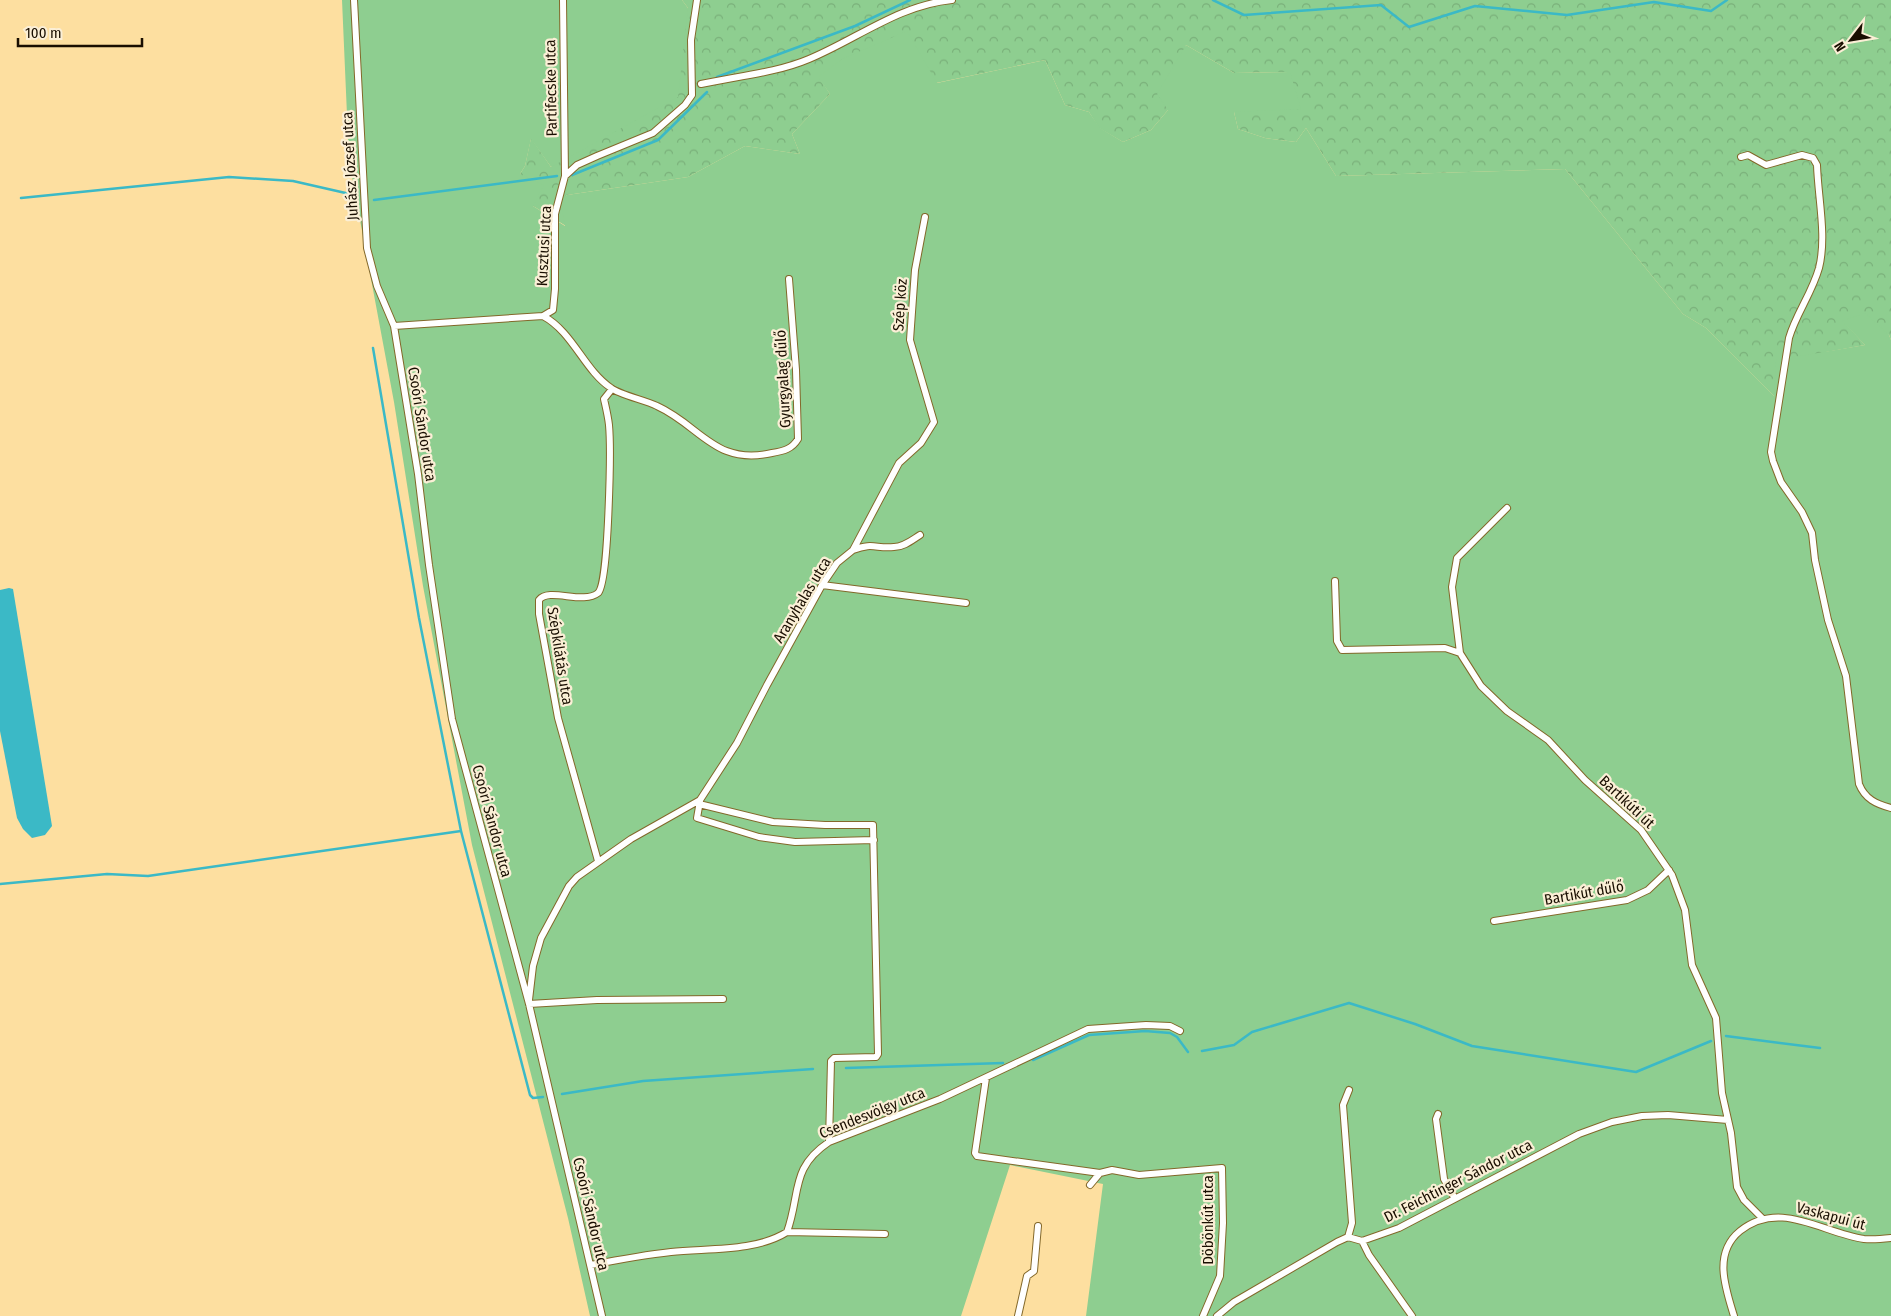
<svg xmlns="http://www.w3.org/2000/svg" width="1891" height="1316" font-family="'Fira Sans Condensed',sans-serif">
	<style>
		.forest { fill: url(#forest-crowns) }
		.garden { fill: #8ece90 }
		.water { fill: #3bb9c6 }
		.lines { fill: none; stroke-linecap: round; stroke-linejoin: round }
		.stream { stroke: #3bb9c6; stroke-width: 2.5 }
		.minor-casing { stroke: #83682a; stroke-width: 8 }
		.minor { stroke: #fff; stroke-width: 6 }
		.labels { text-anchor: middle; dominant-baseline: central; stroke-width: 4.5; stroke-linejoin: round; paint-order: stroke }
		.street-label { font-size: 15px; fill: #190e00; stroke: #fbefd6 }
	</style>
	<defs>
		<pattern id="forest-crowns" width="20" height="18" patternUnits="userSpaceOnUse" patternTransform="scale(1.25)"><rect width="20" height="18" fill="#8ece90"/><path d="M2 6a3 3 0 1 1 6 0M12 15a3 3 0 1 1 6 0" fill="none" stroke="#7ab07a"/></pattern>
	</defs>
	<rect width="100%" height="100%" fill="#fddfa0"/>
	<path class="forest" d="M682,0h1209v340l-2,-5 -46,-14 22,24 -39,7 -52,44 -68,-68 -23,-14 -118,-145 -229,7 -30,-48 -10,14 -31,-4 -27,-9 -4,-17 56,-40 -56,1 -48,-28 -18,65 -17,20 -28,12 -24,-14 -10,-16 -24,-7 -20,-45 -109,23 -117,-6 11,17 -38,40 8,20 -55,-8 -57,31 -121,18 -6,5 5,26 -33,-20 -13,-32 5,-8 6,-28 20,29 137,-159z"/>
	<path class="garden" d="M342,0h340l6,8 -10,89 -127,70 -20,-28 -6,27 -5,8 24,11 -11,21 32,20 -5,-27 7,-4 121,-18 57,-31 55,8 -8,-20 38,-40 -12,-17 24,-18 65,-28 30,52 108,-23 20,45 24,7 11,16 23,14 28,-12 17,-20 -11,-16 29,-49 48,28 56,-1 11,37 -67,3 4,17 27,9 31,4 10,-14 30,48 229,-7 118,145 23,14 68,68 2,-36 89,-15 -23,-24 23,-8 24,22 2,5v976h-805l17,-132 -93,-19 -49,151h-371l-22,-98 -96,-373 -49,-259 -29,-184 -45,-241z"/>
	<path class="water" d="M9,588l4,1 39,237 -7,9 -13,3 -9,-9 -6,-11 -17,-87v-141z"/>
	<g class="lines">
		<path class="stream" d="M1213,0l31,15 137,-10 28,22 66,-21 92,9 87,-13 57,9 16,-11
			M717,77l138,-51 55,-26
			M572,175l86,-35 49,-48
			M21,198l208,-21 64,4 57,13
			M374,200l183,-24
			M373,348l46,270 42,213 69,264 3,3 10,-1
			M0,884l107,-10 41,2 313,-45
			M1726,1036l94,12
			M1202,1051l32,-6 18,-13 97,-29 66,21 57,22 164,26 75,-31
			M1033,1060l56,-25 56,-4 25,2 7,4 11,15
			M846,1068l157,-5
			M562,1094l81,-13 170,-12"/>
		<g class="minor-casing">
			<path id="minor" d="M354,0l13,248 10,38 17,40 24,148 11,91 23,154 77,285 73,312
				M563,0l2,176
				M701,84c36,-8 75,-11 108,-25 48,-20 90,-54 143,-59
				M1741,157l7,-2 18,10 36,-10 11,3 4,7c1,33 10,71 2,103 -7,25 -23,46 -30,70l-18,114 2,9 8,21 21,30 10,21 3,27 13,60 18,56 13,108c6,15 17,20 32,24
				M543,316c30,16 41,54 68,72 9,7 34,12 46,18 44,20 58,60 115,47 12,-2 20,-4 26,-14l-2,-69 -7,-91
				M394,326l149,-10 10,-6 2,-21v-75l10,-38 12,-11 20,-9 56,-23 32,-28 7,-10 -1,-55 6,-40
				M853,550c20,-8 23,-1 41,-3 10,0 18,-7 26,-12
				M1335,581l2,60 5,9 103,-2 15,5 21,33 26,25 41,29 37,40 56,50 31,45 13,35 7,55 24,53 6,75 9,40 6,54 7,13 18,18
				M822,585l144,18
				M1460,653l-8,-66 5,-29 50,-50
				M700,801l-3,17 62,19 36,5 79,-2
				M699,804l74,18 52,3h48l5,229 -2,3 -42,1 -3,3 -2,81
				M598,861l-40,-143 -19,-104v-14c10,-13 44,5 59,-7 11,-10 13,-146 11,-168 -1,-9 -3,-17 -5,-26l8,-10
				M1494,921l133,-21 21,-10 21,-20
				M529,1000l4,-34 8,-28 28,-52 8,-9 54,-38 69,-39 37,-57 30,-58 55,-100 15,-22 16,-13 46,-87 22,-20 13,-21 -24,-82 5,-70 10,-53
				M529,1004l68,-4 126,-1
				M986,1078l-11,75 2,3 123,17
				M1438,1114l-2,5 8,60 10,18
				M1090,1185l10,-12 12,-3 27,5 83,-7 1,55 -3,53 -17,40
				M787,1232l98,2
				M1348,1237l4,-14 -9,-118 6,-15
				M1362,1241l7,14 43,61
				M591,1265c26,-5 53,-10 80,-13 37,-4 84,0 116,-20 14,-39 3,-64 42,-90l111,-43 148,-70 58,-4 24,1 10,5
				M1018,1316l9,-40 7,-5 4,-45
				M1217,1316l17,-14 103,-60 11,-5 14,4 37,-13 180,-94 33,-12 30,-6 26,-1 60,5
				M1734,1316c-9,-29 -21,-63 6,-85 40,-32 82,2 124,8 9,1 18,0 27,-1"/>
		</g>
		<use href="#minor" class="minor"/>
	</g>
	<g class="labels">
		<g class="street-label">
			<text transform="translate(551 88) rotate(-91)">Partifecske utca</text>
			<text transform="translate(350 166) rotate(-93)">Juhász József utca</text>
			<text transform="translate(544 246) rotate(-87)">Kusztusi utca</text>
			<text transform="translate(900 305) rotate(-86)">Szép köz</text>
			<text transform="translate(783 379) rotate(-93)">Gyurgyalag dűlő</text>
			<text transform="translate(422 424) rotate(81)">Csoóri Sándor utca</text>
			<text transform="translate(802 600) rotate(-59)">Aranyhalas utca</text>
			<text transform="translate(560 656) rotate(81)">Szépkilátás utca</text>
			<text transform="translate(1627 802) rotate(43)">Bartikúti út</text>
			<text transform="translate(492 821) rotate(75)">Csoóri Sándor utca</text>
			<text transform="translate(1584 893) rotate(-10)">Bartikút dűlő</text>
			<text transform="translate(872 1113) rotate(-22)">Csendesvölgy utca</text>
			<text transform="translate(1458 1181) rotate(-27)">Dr. Feichtinger Sándor utca</text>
			<text transform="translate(591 1214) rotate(77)">Csoóri Sándor utca</text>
			<text transform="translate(1831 1216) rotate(15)">Vaskapui út</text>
			<text transform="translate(1208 1220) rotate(-90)">Döbönkút utca</text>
		</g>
	</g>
	<g transform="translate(1851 40) rotate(239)" stroke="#fbefd6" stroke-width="4" paint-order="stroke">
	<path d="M0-4L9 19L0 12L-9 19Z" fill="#190e00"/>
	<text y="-8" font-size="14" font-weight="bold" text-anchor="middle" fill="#190e00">N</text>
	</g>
	<path d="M18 38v8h124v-8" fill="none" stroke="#190e00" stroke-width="2.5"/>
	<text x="25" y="38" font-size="15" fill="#190e00" stroke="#fbefd6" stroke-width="4" paint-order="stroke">100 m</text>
</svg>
